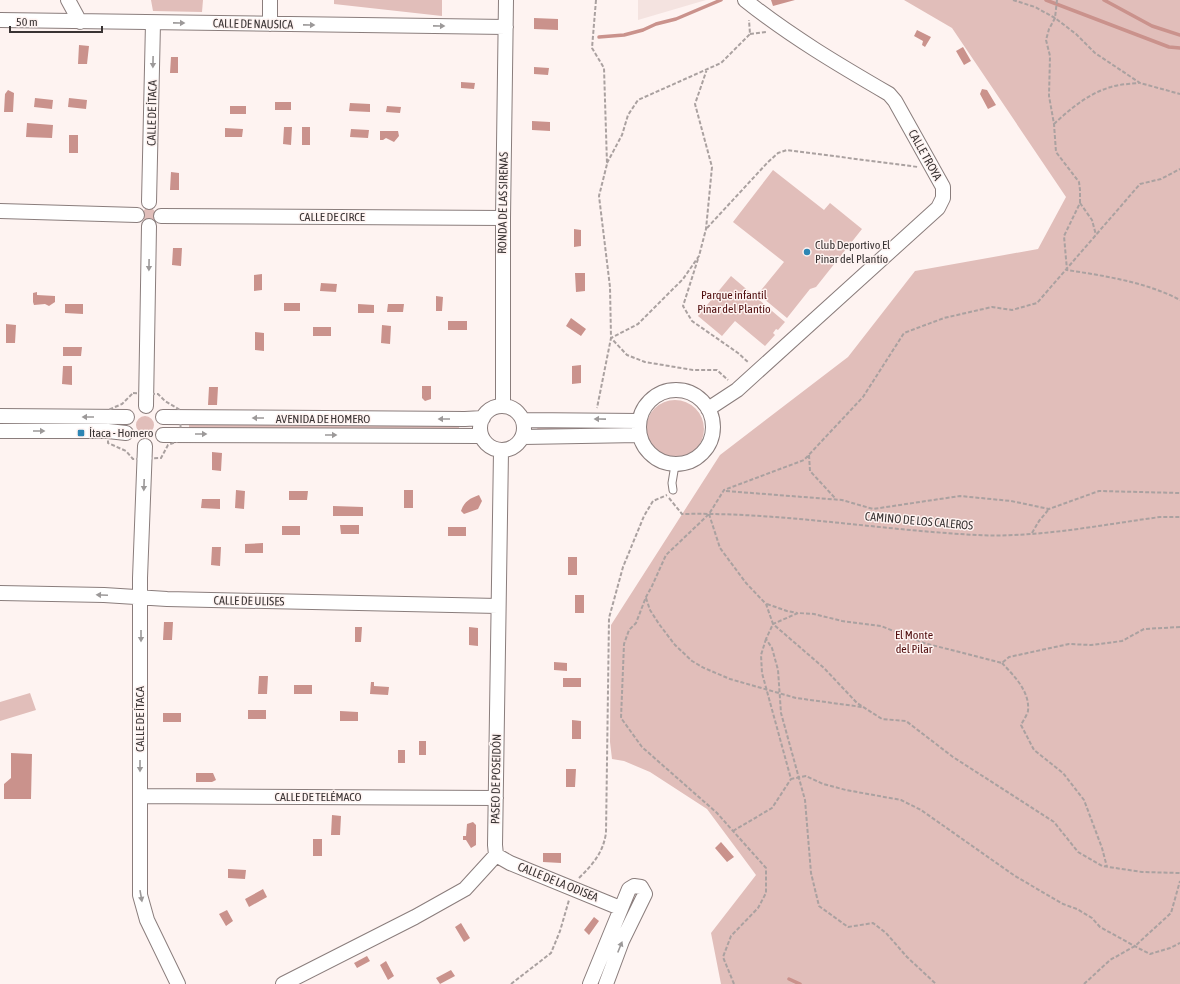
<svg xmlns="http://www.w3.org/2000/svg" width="1180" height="984" font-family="'Asap Condensed',sans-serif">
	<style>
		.built { fill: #f4e3e0 }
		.green { fill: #e1beba }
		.water { fill: #ca928c }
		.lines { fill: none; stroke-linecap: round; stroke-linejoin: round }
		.stream { stroke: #ca928c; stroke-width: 3.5 }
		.lane-casing { stroke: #8a7d7c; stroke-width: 9 }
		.street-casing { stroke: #8a7d7c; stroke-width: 16 }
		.path { stroke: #aaa1a0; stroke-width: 2; stroke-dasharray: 4 2; stroke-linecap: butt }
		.lane { stroke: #fff; stroke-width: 7 }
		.street { stroke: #fff; stroke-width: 14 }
		.oneway { fill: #9c9999 }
		.poi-dot { fill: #2d86b4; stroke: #fef3f1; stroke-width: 1.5 }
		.labels { text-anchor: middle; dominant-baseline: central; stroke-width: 3; stroke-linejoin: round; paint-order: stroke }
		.street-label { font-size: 12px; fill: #393333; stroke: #fef3f1 }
		.poi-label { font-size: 12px; fill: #393333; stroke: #fef3f1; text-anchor: start }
		.park-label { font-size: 12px; fill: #500d0d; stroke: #fef3f1 }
	</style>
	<rect width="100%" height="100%" fill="#fef3f1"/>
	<path class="built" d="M638,0h68l-68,20z"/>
	<path class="green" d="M151,0h52l-1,12 -49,-1z
		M334,0h108v16l-108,-12z
		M904,0h276v984h-459l-10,-51 45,-58 -49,-66 -57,-37 -26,-11 -12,-2 -2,-17 1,-117 109,-170 128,-98 67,-86 123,-22 28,-52 -114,-169z
		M773,170l51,40 6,-7 32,26 -46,58 -6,2 -23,29 -29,-24 26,-32 -51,-40z
		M142 215a7 7 0 1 1 14 0a7 7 0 1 1-14 0Z
		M731,276l54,46 -7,8 -2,-1 -3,4 2,2 -10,11 -30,-25 -13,15 -24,-20z
		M646 429a29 29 0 1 1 58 0a29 29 0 1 1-58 0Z
		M136 425a9 9 0 1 1 18 0a9 9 0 1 1-18 0Z
		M189,423l270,2v4l-270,-1z
		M539,426l91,1 -1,2 -91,1 -1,-2z
		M30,693l6,17 -36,11v-19z"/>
	<path class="water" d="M771,0h24l-22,6z
		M534,18l24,1v11l-24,-1z
		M917,30l14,7 -6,10 -3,-2 1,-4 -9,-5z
		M79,45l10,1 -2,18h-9z
		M963,47l8,14 -7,4 -8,-14z
		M171,57h7v16h-8z
		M534,67l15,1 -1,7 -14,-1z
		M461,82l14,1 -1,6 -13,-1z
		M982,89l5,1 9,15 -8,4 -8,-15z
		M8,90l6,3 -1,19h-9l1,-18z
		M35,98l18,2 -1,9 -18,-2z
		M69,98l18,2 -1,9 -18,-2z
		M275,102h16v8h-16z
		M350,103l20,1v8l-21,-1z
		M230,106h16v8h-16z
		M387,106l14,1 -1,6 -14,-1z
		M532,121l18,1v9l-18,-1z
		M27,123l26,2 -1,13 -26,-1z
		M284,127h8l-1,18 -8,-1z
		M302,127h8v18h-8z
		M225,128l18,1 -1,8h-17z
		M351,129l18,1 -1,8 -18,-1z
		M380,131h18l1,5 -5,6 -8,-4 -3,2h-3z
		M69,135h9v18h-9z
		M171,172l8,1v17h-9z
		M574,229l7,1v16l-7,1z
		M173,248h9l-1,18 -9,-1z
		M575,273h10v18l-9,1z
		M262,274v16l-8,1v-16z
		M321,283l16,1 -1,8 -16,-1z
		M37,292v3l18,1v6l-6,4 -4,-2 -11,1 -1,-3v-9z
		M436,296l7,1 -1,14h-6z
		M284,303h16v8h-16z
		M65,304h18v10l-18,-1z
		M358,304l16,1v8h-16z
		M388,304h16l-1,8h-16z
		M571,318l15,11 -5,7 -15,-10z
		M448,321h19v9h-19z
		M6,324l10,1 -1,18h-9z
		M382,325l9,1 -1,18 -9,-1z
		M313,327h18v9h-18z
		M255,332l9,1v18l-9,-1z
		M63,347h19l-1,9h-18z
		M581,365v18l-9,1v-18z
		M63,366h9v19l-10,-1z
		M422,386h9v13l-6,2 -3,-3z
		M209,387h9l-1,18h-9z
		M212,452l10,1 -1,18 -9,-1z
		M236,490l9,1 -1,18 -9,-1z
		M404,490h9v18h-9z
		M289,491h19l-1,9h-18z
		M479,495l3,6 -4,8 -14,5 -3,-3c3,-9 9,-13 18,-16z
		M202,499h18v10l-19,-1z
		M333,506l30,1v9h-30z
		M340,525h19v9h-18z
		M282,526h18v9h-18z
		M448,527h18v9h-18z
		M263,543v10h-18v-9z
		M212,547h9l-1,19 -9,-1z
		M568,557h9v18h-9z
		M575,595h9v18h-9z
		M164,622h9l-1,18h-9z
		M355,627h7l-1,15h-6z
		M469,627l9,1v18l-9,-1z
		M554,662l13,1v8l-13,-1z
		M259,676h9l-1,18h-9z
		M563,678h18v9h-18z
		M371,682h3v4l15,1 -1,8 -18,-1z
		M294,685h18v9h-18z
		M248,710h18v9h-18z
		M340,711l18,1v9h-18z
		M163,713h18v9h-18z
		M572,720l9,1v18h-9z
		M419,741h7v14h-7z
		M398,750h7v13h-7z
		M11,753l21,1 -1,45h-27v-15l7,-6z
		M566,769h10l-1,18h-9z
		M196,773h17l3,7 -4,2h-16z
		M332,815l9,1 -1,19h-9z
		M473,822l3,3v20l-5,3 -5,-8h-3v-4h3l1,-12z
		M313,839h9v17h-9z
		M721,842l13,15 -7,5 -12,-14z
		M543,853h18v10l-18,-1z
		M228,869l18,1 -1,9 -17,-1z
		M263,889l4,8 -18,10 -4,-8z
		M227,910l6,11 -7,5 -7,-12z
		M594,917l5,4 -10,14 -5,-5z
		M461,923l9,15 -6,4 -9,-15z
		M367,956l3,5 -13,7 -3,-5z
		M386,961l8,15 -6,4 -8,-15z
		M451,970l4,6 -15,8 -4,-6z"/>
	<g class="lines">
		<path class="stream" d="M1046,0l123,47 11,1
			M1104,0l48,26 28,9
			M599,37l25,-2 19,-5 13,-6 20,-5 45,-19
			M789,979l11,5"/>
		<g class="lane-casing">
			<path id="lane" d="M673,490l-1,-7 3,-18"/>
		</g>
		<g class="street-casing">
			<path id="street" d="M68,0l12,22
				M270,0v24
				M0,20l506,7
				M149,202l4,-179
				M0,211l137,4
				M161,216l342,2
				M639 427a37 37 0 1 1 74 0a37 37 0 1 1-74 0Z
				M480 428a22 22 0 1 1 44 0a22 22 0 1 1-44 0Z
				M146,406l3,-180
				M503,406v-188l3,-218
				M708,409l29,-19 201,-182 5,-10v-11l-48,-86 -6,-7c-50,-29 -99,-58 -144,-94
				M0,416l127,1
				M163,417l302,2 18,-1
				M523,420l116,1
				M0,431h108l18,2
				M163,435l318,1
				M523,437l116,-2
				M145,446l-5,132v317l7,25 31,64
				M0,593l104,2 63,4 331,7
				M140,796l356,2
				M496,855l14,8 110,45
				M283,984l132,-67 50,-28 31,-34 -1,-10 6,-394
				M590,984l39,-95 5,-3 7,1 4,7 -23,47 -16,43"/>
		</g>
		<path class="path" d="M596,0l-4,48 12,20 3,96 -8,32 11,91 1,51 -14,70
			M1013,0l22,7 20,11 21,16 19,19 45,30 40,11
			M1057,0l-2,18 -6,11 -3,11 4,16 -1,40 5,28 2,28 23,30 1,8v13l-16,33 3,34c38,6 79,12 113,30
			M750,34l16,-2
			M707,69l-12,35 17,63 -6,62 -7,27 -16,23 -45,45 -27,14 16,17 18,7 48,8h24l11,10
			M1054,124c16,-15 35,-31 57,-37 9,-3 19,-3 28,-4
			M607,163l15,-28 6,-20 10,-15 83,-37 29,-29 -1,-14
			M1080,203l12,17 4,15
			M707,228l61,-66 10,-9 9,-3 131,17
			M698,259l-15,47 9,15 46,32 11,10
			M133,393l25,1 7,7 15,9 1,30 -13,5 -7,13 -28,1 -7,-8 -18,-8v-33l14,-6z
			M809,455l1,16 25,27
			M726,491l116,9 31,9 87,-13 51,5 38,8 50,-18 81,2
			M669,498l13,16c99,-2 196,16 295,21 61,3 123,-10 183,-18h20
			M709,514l11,34 26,35 20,21 7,20 -7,15 6,9 6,22 3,43 24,87 6,73 8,33 29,21 25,-4 13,10 21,24 29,27
			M1032,533l7,-12 10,-12
			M646,598l4,12 9,14 16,21 17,16 12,7 26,11 66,19 66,9
			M767,604l20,7 10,2
			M1180,627l-36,2 -22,12 -31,4 -22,-1 -60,13 -7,6 -78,-20 -43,-17 -39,-5 -28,-7 -16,-1 -25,11 51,44 33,35 25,16 24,2 47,36 101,65 24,30 24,14 40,6 38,1
			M766,639l-5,16 1,18 29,106 15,-3 17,8 23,6 55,10 20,10 94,66 48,28 14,5 15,9 8,9 40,22 10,5 20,-6 10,-5
			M1002,663c12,13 28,28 26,48 -1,4 -5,10 -7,14l13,25 29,23 21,27 18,48 5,19
			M733,831l39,-23 19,-29
			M579,878c14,-14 24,-25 27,-45l3,-215 14,-51 21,-51 9,-15 14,-6
			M511,984l40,-31 9,-22 9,-31
			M734,984l-11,-27 8,-21 27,-28 8,-15v-25l-49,-55 -75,-66 -21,-29 3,-74 5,-14 7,-7 10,-26 6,-11 14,-31 43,-41 15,-24 80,-30 59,-63 41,-64 40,-15 48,-11 20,3 25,-7 103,-119 21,-5 19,-10
			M1084,984l26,-24 25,-14 36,-33 9,-32"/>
		<use href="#lane" class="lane"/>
		<use href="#street" class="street"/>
	</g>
	<defs><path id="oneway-solid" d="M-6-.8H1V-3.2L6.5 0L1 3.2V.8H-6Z"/></defs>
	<g class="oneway">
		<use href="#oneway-solid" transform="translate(179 23) rotate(1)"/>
		<use href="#oneway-solid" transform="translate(309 25) rotate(1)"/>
		<use href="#oneway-solid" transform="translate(439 26) rotate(1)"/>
		<use href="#oneway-solid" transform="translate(153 62) rotate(91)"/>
		<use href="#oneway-solid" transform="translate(149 265) rotate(91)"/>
		<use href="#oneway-solid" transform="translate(88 417) rotate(-180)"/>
		<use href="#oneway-solid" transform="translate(258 418) rotate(-180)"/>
		<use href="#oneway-solid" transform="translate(444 419) rotate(-180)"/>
		<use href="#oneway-solid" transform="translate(600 419) rotate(-179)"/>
		<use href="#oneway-solid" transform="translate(39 431)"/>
		<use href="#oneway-solid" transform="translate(201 434)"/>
		<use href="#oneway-solid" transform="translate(331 435)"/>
		<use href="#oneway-solid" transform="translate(144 485) rotate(92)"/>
		<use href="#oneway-solid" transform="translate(102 595) rotate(-178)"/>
		<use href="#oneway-solid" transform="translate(141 636) rotate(90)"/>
		<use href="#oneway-solid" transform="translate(140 766) rotate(90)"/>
		<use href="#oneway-solid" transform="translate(141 896) rotate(80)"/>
		<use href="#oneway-solid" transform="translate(620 947) rotate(-68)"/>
	</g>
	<g class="poi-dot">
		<circle cx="807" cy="252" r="4"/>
		<rect x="77" y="429" width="8" height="8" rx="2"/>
	</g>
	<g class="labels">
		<g class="street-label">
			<text transform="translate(253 24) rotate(1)">CALLE DE NAUSICA</text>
			<text transform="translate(152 113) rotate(-89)">CALLE DE ÍTACA</text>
			<text transform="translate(925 155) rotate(61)">CALLE TROYA</text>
			<text transform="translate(503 203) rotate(-89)">RONDA DE LAS SIRENAS</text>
			<text x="332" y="217">CALLE DE CIRCE</text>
			<text x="323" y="419">AVENIDA DE HOMERO</text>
			<text transform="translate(919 521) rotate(5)">CAMINO DE LOS CALEROS</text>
			<text transform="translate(249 601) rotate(1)">CALLE DE ULISES</text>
			<text transform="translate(140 719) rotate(-90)">CALLE DE ÍTACA</text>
			<text transform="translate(496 779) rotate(-89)">PASEO DE POSEIDÓN</text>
			<text x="318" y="797">CALLE DE TELÉMACO</text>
			<text transform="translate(558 882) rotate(22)">CALLE DE LA ODISEA</text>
		</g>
		<g class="poi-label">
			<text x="815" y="245">Club Deportivo El<tspan x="815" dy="14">Pinar del Plantío</tspan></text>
			<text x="89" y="433">Ítaca - Homero</text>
		</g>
		<g class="park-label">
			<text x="734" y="295">Parque infantil<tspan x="734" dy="14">Pinar del Plantío</tspan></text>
			<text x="914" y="635">El Monte<tspan x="914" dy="14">del Pilar</tspan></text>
		</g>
	</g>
	<path d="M10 26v6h92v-6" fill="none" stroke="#393333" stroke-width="2"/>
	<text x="16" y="26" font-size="12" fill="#393333" stroke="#fef3f1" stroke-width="3" paint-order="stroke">50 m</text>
</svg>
